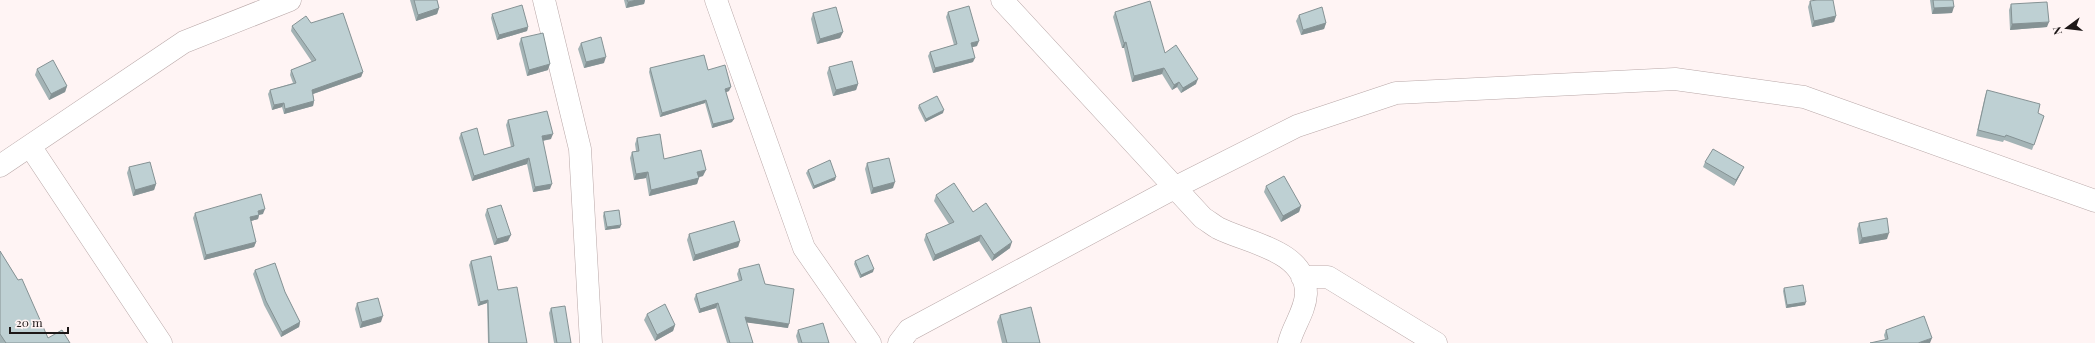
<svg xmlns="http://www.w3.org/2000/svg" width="2095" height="343" font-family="'Playfair Display',serif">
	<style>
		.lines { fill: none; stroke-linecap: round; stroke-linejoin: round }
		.minor-casing { stroke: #b9a8a8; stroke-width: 23 }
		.minor { stroke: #fff; stroke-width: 22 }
		.wall { fill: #a3b3b5 }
		.shaded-wall { fill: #859294 }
		.building { fill: #bed0d3; stroke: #859294 }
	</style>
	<rect width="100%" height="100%" fill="#fff4f4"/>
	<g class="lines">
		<g class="minor-casing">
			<path id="minor" d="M544,0l36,149 11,194
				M716,0l88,248 66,95
				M1002,0l201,218c5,3 10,7 15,10 29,15 89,22 88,66 -1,18 -13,32 -17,49
				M30,146l131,197
				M0,166l184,-124 106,-42
				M1302,277h26l108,66
				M899,343l10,-13 265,-142 123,-62 99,-33 279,-14 129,18 291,104"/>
		</g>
		<use href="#minor" class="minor"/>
	</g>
	<path class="wall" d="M410,0h27l2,8 -2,6 -21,7z
		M624,0h21l-1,4 -18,4z
		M1930,0h23l-1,13 -20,1z
		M1810,1l26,15 -2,6 -22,5 -4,-20z
		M2011,4l36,23 -37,3 -1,-20z
		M948,12l29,34 -5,1 1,15 -40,11 -5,-17 2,-4 24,-7 -8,-28z
		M1115,12l50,41 31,31 -15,9 -4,-6 -5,3 -10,-16 -30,8 -8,-34h-2l-9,-31z
		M813,13l30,19 -3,6 -23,6 -6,-25z
		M492,14l36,13 -1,4 -30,9 -6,-22z
		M1299,15l27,8 -2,6 -23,6 -5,-14z
		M311,23l52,49 -2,5 -48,17 1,7 -1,5 -29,8 -2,-7 -10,3 -4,-16 2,-4 23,-7 -3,-8 1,-5 21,-8 -21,-31 1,-5z
		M521,38l27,32 -21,6 -8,-32z
		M581,43l23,20 -20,5 -6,-19z
		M829,67l29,17 -2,6 -23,6 -6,-23z
		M650,68l58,2 21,21 -3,1 6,30 -20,6 -7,-25 -45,14 -11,-45z
		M37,69l30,17 -2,6 -16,8 -14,-25z
		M1987,90l57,26 -12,34 -28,-10 -1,2 -27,-6 9,-40z
		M919,105l24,8 -18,9 -7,-14z
		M508,120l43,19 -8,2 7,48 -17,3 -6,-28 -55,17 -13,-43 2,-5 23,22 27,-8 -5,-22z
		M637,138l27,21 39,17 -4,1 -2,7 -48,12 -3,-18 -12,2 -4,-22 2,-6 4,-1 -1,-7z
		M1705,162l36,11 -7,13 -31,-19z
		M867,163l26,25 -22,6 -6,-25z
		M129,167l27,17 -2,6 -21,6 -6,-23z
		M808,170l27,10 -22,9 -7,-16z
		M1266,186l35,20 -2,6 -18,10 -17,-30z
		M936,195l37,17 37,36 -18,13 -13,-20 -46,20 -9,-21 2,-6 23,-10 -15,-23z
		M487,209l21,32 -14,4 -9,-30z
		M604,212l16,16 -15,2 -2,-14z
		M195,213l68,1 -4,1 -1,4 -7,2 5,21 -2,5 -50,13 -11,-42z
		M1859,223l28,16 -28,5 -2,-15z
		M689,234l51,7 -2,6 -45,14 -6,-21z
		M0,251l18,29 30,58 22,5h-70z
		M471,261l27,29 29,53h-39l-1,-40 -9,3 -9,-41z
		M855,261l18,11 -13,6 -6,-14z
		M739,269l26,15 23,44 -42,-6 7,21h-26l-11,-35 -17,5 -5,-14 2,-5 43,-13 -2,-7z
		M255,270l30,22 15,30 -1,5 -18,10 -17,-32 -11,-31z
		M1784,288l21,17 -19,3 -3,-17z
		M357,303l24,19 -21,6 -5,-19z
		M551,308l20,35h-17l-5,-30z
		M647,314l28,11 -2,6 -18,10 -11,-21z
		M1000,315l40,28h-38l-5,-21z
		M798,330l31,13h-31l-2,-7z
		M1886,330l44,13 -45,-4 -1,-4z"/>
	<path class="shaded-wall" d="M637,0h8l-1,4 -18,4 2,-6z
		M1954,7l-2,6 -20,1 2,-6z
		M439,8l-2,6 -21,7 2,-6z
		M1836,16l-2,6 -22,5 2,-6z
		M2049,22l-2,5 -37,3 2,-6z
		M1326,23l-2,6 -23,6 2,-5z
		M528,27l-1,4 -30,9 2,-5z
		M843,32l-3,6 -23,6 3,-5z
		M979,41l-2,5 -8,2 2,-5z
		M1126,42l-2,6h-2l2,-5z
		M606,57l-2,6 -20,5 2,-6z
		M975,58l-2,4 -40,11 2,-5z
		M550,64l-2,6 -21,6 2,-6z
		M1164,68l-2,6 -30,8 2,-6z
		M363,72l-2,5 -51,18 2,-5z
		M1198,79l-2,5 -15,9 2,-5z
		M1179,82l-2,5 -5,3 2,-5z
		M858,84l-2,6 -23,6 3,-6z
		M67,86l-2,6 -16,8 2,-6z
		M731,87l-2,4 -5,2 1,-4z
		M706,100l-1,3 -45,14 2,-4z
		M314,101l-1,5 -29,8 1,-5z
		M284,103l-2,4 -10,3 2,-5z
		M944,110l-1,3 -18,9 1,-3z
		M734,119l-2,3 -20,6 1,-4z
		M553,134l-2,5 -11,2 2,-5z
		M529,158l-2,6 -55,17 2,-5z
		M1744,167l-3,6 -7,13 2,-6z
		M706,170l-3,6 -8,2 2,-6z
		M648,172l-2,6 -12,2 2,-6z
		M836,177l-1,3 -22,9 1,-3z
		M699,178l-2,6 -48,12 2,-6z
		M895,182l-2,6 -22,6 2,-6z
		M156,184l-2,6 -21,6 2,-6z
		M552,184l-2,5 -17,3 2,-5z
		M1301,206l-2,6 -18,10 2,-6z
		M265,209l-2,5 -6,1 1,-4z
		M259,215l-1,4 -10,3 2,-5z
		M621,225l-1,3 -15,2 2,-3z
		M1889,233l-2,6 -28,5 3,-6z
		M511,235l-3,6 -14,4 3,-6z
		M981,235l-2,6 -46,20 2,-6z
		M740,241l-2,6 -45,14 2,-6z
		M256,242l-2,5 -50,13 2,-5z
		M1012,242l-2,6 -18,13 2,-6z
		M874,269l-1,3 -13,6 1,-3z
		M488,300l-1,3 -9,3 2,-4z
		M1806,302l-1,3 -19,3 1,-3z
		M718,303l-2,5 -17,5 1,-4z
		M383,316l-2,6 -21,6 2,-6z
		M745,317l44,7 -1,4 -45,-6z
		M300,322l-1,5 -18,10 1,-5z
		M675,325l-2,6 -18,10 2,-6z
		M1932,338l-2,5h-12z"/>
	<path class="building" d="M414,0h23l2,8 -21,7z
		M627,0h10l-9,2z
		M1817,0h16l3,16 -22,5 -4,-20z
		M1933,0h20l1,7 -20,1z
		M1150,1l15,52 11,-8 22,34 -15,9 -4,-6 -5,3 -10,-17 -30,8 -8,-34 -2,1 -9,-31z
		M2047,2l2,20 -37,2 -1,-20z
		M522,5l6,22 -29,8 -7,-21z
		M969,6l10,35 -8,2 4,15 -40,10 -5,-16 27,-8 -9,-32z
		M836,7l7,25 -23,7 -7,-26z
		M1322,7l4,16 -23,7 -4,-15z
		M343,13l20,59 -51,18 2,11 -29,8 -1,-6 -10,2 -4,-15 26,-7 -5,-13 25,-10 -24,-34 14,-10 5,7z
		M543,33l7,31 -21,6 -8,-32z
		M601,37l5,20 -20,5 -5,-19z
		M704,55l4,15 17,-5 6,22 -6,2 9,30 -21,5 -7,-24 -44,13 -12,-45z
		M53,60l14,26 -16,8 -14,-25z
		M852,61l6,23 -22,6 -7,-23z
		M1987,90l53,14 -2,9 6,3 -10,29 -28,-10 -1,2 -27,-7z
		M937,96l7,14 -18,9 -7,-14z
		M547,111l6,23 -11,2 10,48 -17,3 -6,-29 -55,18 -13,-43 16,-5 7,27 30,-9 -6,-26z
		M660,134l4,25 37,-9 5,20 -9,2 2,6 -48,12 -3,-18 -12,2 -4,-22 7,-1 -2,-13z
		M1713,149l31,18 -8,13 -31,-18z
		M889,158l6,24 -22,6 -6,-25z
		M830,160l6,17 -22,9 -6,-16z
		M150,162l6,22 -21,6 -6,-23z
		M1284,176l17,30 -18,10 -17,-30z
		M954,183l19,29 13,-9 26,39 -18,13 -13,-20 -46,20 -9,-21 28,-12 -18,-27z
		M261,194l4,15 -7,2 1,4 -9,2 6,25 -50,13 -11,-42z
		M501,205l10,30 -14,4 -10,-30z
		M619,210l2,15 -14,2 -3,-15z
		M1887,218l2,15 -27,5 -3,-15z
		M734,221l6,20 -45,14 -6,-21z
		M0,251l18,29 4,-1 26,59 14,-8 8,13h-64l-6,-9z
		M868,255l6,14 -13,6 -6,-14z
		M491,256l7,34 19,-3 10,56h-38l-1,-43 -8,2 -9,-41z
		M275,263l10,29 15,30 -18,10 -16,-31 -11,-31z
		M759,264l6,20 29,5 -5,35 -44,-7 8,26h-23l-12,-40 -18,6 -4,-15 46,-14 -3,-11z
		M1803,285l3,17 -19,3 -3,-17z
		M378,298l5,18 -21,6 -5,-19z
		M665,304l10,21 -18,10 -10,-21z
		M565,306l6,37h-14l-6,-35z
		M1031,307l9,36h-33l-7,-28z
		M1924,316l8,22 -14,5h-48l18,-4 -2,-9z
		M823,323l6,20h-27l-4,-13z"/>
	<g transform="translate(2067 28) rotate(255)" stroke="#fff4f4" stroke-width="3" paint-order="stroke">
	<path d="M0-3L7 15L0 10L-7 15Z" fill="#1d1717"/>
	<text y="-6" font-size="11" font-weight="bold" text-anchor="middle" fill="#1d1717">N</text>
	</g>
	<path d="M10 327v6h58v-6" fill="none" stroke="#1d1717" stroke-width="2"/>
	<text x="16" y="327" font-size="12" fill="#1d1717" stroke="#fff4f4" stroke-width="3" paint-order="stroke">20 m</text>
</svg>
